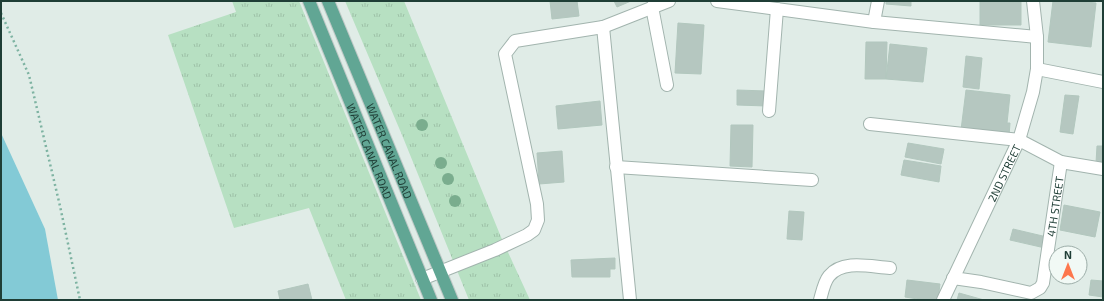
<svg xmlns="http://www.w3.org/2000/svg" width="1104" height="301" font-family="'Exo 2',sans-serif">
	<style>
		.grass { fill: url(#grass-tufts) }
		.water { fill: #83cad6 }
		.building { fill: #b5c7c0; stroke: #b2c7be }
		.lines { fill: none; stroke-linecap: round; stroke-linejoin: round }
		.minor-casing { stroke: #a2b4ae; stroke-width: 14 }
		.major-casing { stroke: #c0c9c7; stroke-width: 14 }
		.path { stroke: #7eb3a2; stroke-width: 2.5; stroke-dasharray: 2 3; stroke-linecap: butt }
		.minor { stroke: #fff; stroke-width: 12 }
		.major { stroke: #61a694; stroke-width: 12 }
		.tree { fill: #7aad8e }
		.labels { text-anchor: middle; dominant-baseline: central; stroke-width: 3; stroke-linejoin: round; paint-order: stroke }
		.street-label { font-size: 11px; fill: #1f3e36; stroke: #f1f9f5 }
	</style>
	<defs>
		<pattern id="grass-tufts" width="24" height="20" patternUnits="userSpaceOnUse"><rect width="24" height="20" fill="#b7e0c2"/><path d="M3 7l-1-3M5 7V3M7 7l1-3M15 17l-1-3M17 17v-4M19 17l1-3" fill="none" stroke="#9dc1a7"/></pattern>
	</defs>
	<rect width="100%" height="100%" fill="#e0ece7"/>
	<path class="grass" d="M232,1h67l122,299h-75l-37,-92 -75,20 -66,-193 68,-23z
		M345,1h59l97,236 29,63h-61l-67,-165z"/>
	<path class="water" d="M1,133l44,96 13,71h-57z"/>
	<path class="building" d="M550,1h27l2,15 -27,3z
		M614,1h17l-14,6z
		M886,1h25v5l-25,-2z
		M980,1l41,1v23h-41z
		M1053,1h23l20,2 -5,44 -43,-5z
		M678,23l26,2 -3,49 -26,-1z
		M866,42h21l-1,37h-21z
		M890,44l37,4 -4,34 -37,-3z
		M966,56l16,2 -3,31 -16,-2z
		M737,90l29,1v15l-29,-1z
		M966,90l44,5 -3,28h3l-1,13 -48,-6z
		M1065,95l14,1 -6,38 -13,-2z
		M600,101l2,24 -44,4 -2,-23z
		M731,125h22l-1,42 -22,-1z
		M908,143l36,6 -3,15 -36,-7z
		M1097,146h6v17h-7z
		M562,151l2,31 -25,2 -2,-31z
		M904,160l37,6 -2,16 -38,-7z
		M1064,205l36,7 -5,25 -35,-7z
		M789,211l15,1 -2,28 -15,-1z
		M1013,229l34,8 -2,11 -35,-8z
		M615,258v11h-5v8h-38l-1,-17z
		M907,280l33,4 -2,16h-14l-19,-3z
		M1091,280l12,1v16l-14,-2z
		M308,284l4,16h-32l-2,-9z
		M959,293l25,7h-27z"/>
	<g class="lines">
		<g class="minor-casing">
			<g id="minor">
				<path d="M717,1l157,21 163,15"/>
				<path d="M652,7l15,78"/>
				<path d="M874,22l4,-21"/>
				<path d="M603,27l27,273"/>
				<path d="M1037,69l66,13"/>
				<path d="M769,111l8,-102"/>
				<path d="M870,124l149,16 42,22 42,7"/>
				<path d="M616,167l196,13"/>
				<path id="s1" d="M953,278l28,4 50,11 9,-5 3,-5 18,-121"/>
				<path d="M422,279l73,-29 32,-15 7,-5 4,-10 -1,-16 -32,-150 10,-13 88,-14 66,-26"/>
				<path d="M820,300c2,-7 4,-18 9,-24 14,-17 42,-9 61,-8"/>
				<path id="s2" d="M943,300l76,-160 14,-48 4,-23v-32l-4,-36"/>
			</g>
		</g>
		<g class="major-casing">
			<g id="major">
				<path id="s3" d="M309,1l122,299"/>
				<path id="s4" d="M328,1l124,299"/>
			</g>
		</g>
		<path class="path" d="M1,13l28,62 31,131 20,94"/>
		<use href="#minor" class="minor"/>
		<use href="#major" class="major"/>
	</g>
	<g class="tree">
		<circle cx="422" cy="125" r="6"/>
		<circle cx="441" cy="163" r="6"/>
		<circle cx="448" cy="179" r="6"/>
		<circle cx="455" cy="201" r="6"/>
	</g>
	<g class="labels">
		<g class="street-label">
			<text stroke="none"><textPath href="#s3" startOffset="162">WATER CANAL ROAD</textPath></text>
			<text stroke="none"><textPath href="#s4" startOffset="162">WATER CANAL ROAD</textPath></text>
			<text stroke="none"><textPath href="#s2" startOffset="141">2ND STREET</textPath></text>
			<text stroke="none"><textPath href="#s1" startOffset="173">4TH STREET</textPath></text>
		</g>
	</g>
	<rect width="1104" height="301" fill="none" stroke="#1f3e36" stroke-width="4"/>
	<g transform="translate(1068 265)"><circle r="19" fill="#f1f9f5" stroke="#9daea9"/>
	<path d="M0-3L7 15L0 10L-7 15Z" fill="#fd774d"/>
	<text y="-6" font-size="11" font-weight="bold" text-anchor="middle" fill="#1f3e36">N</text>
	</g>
</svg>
